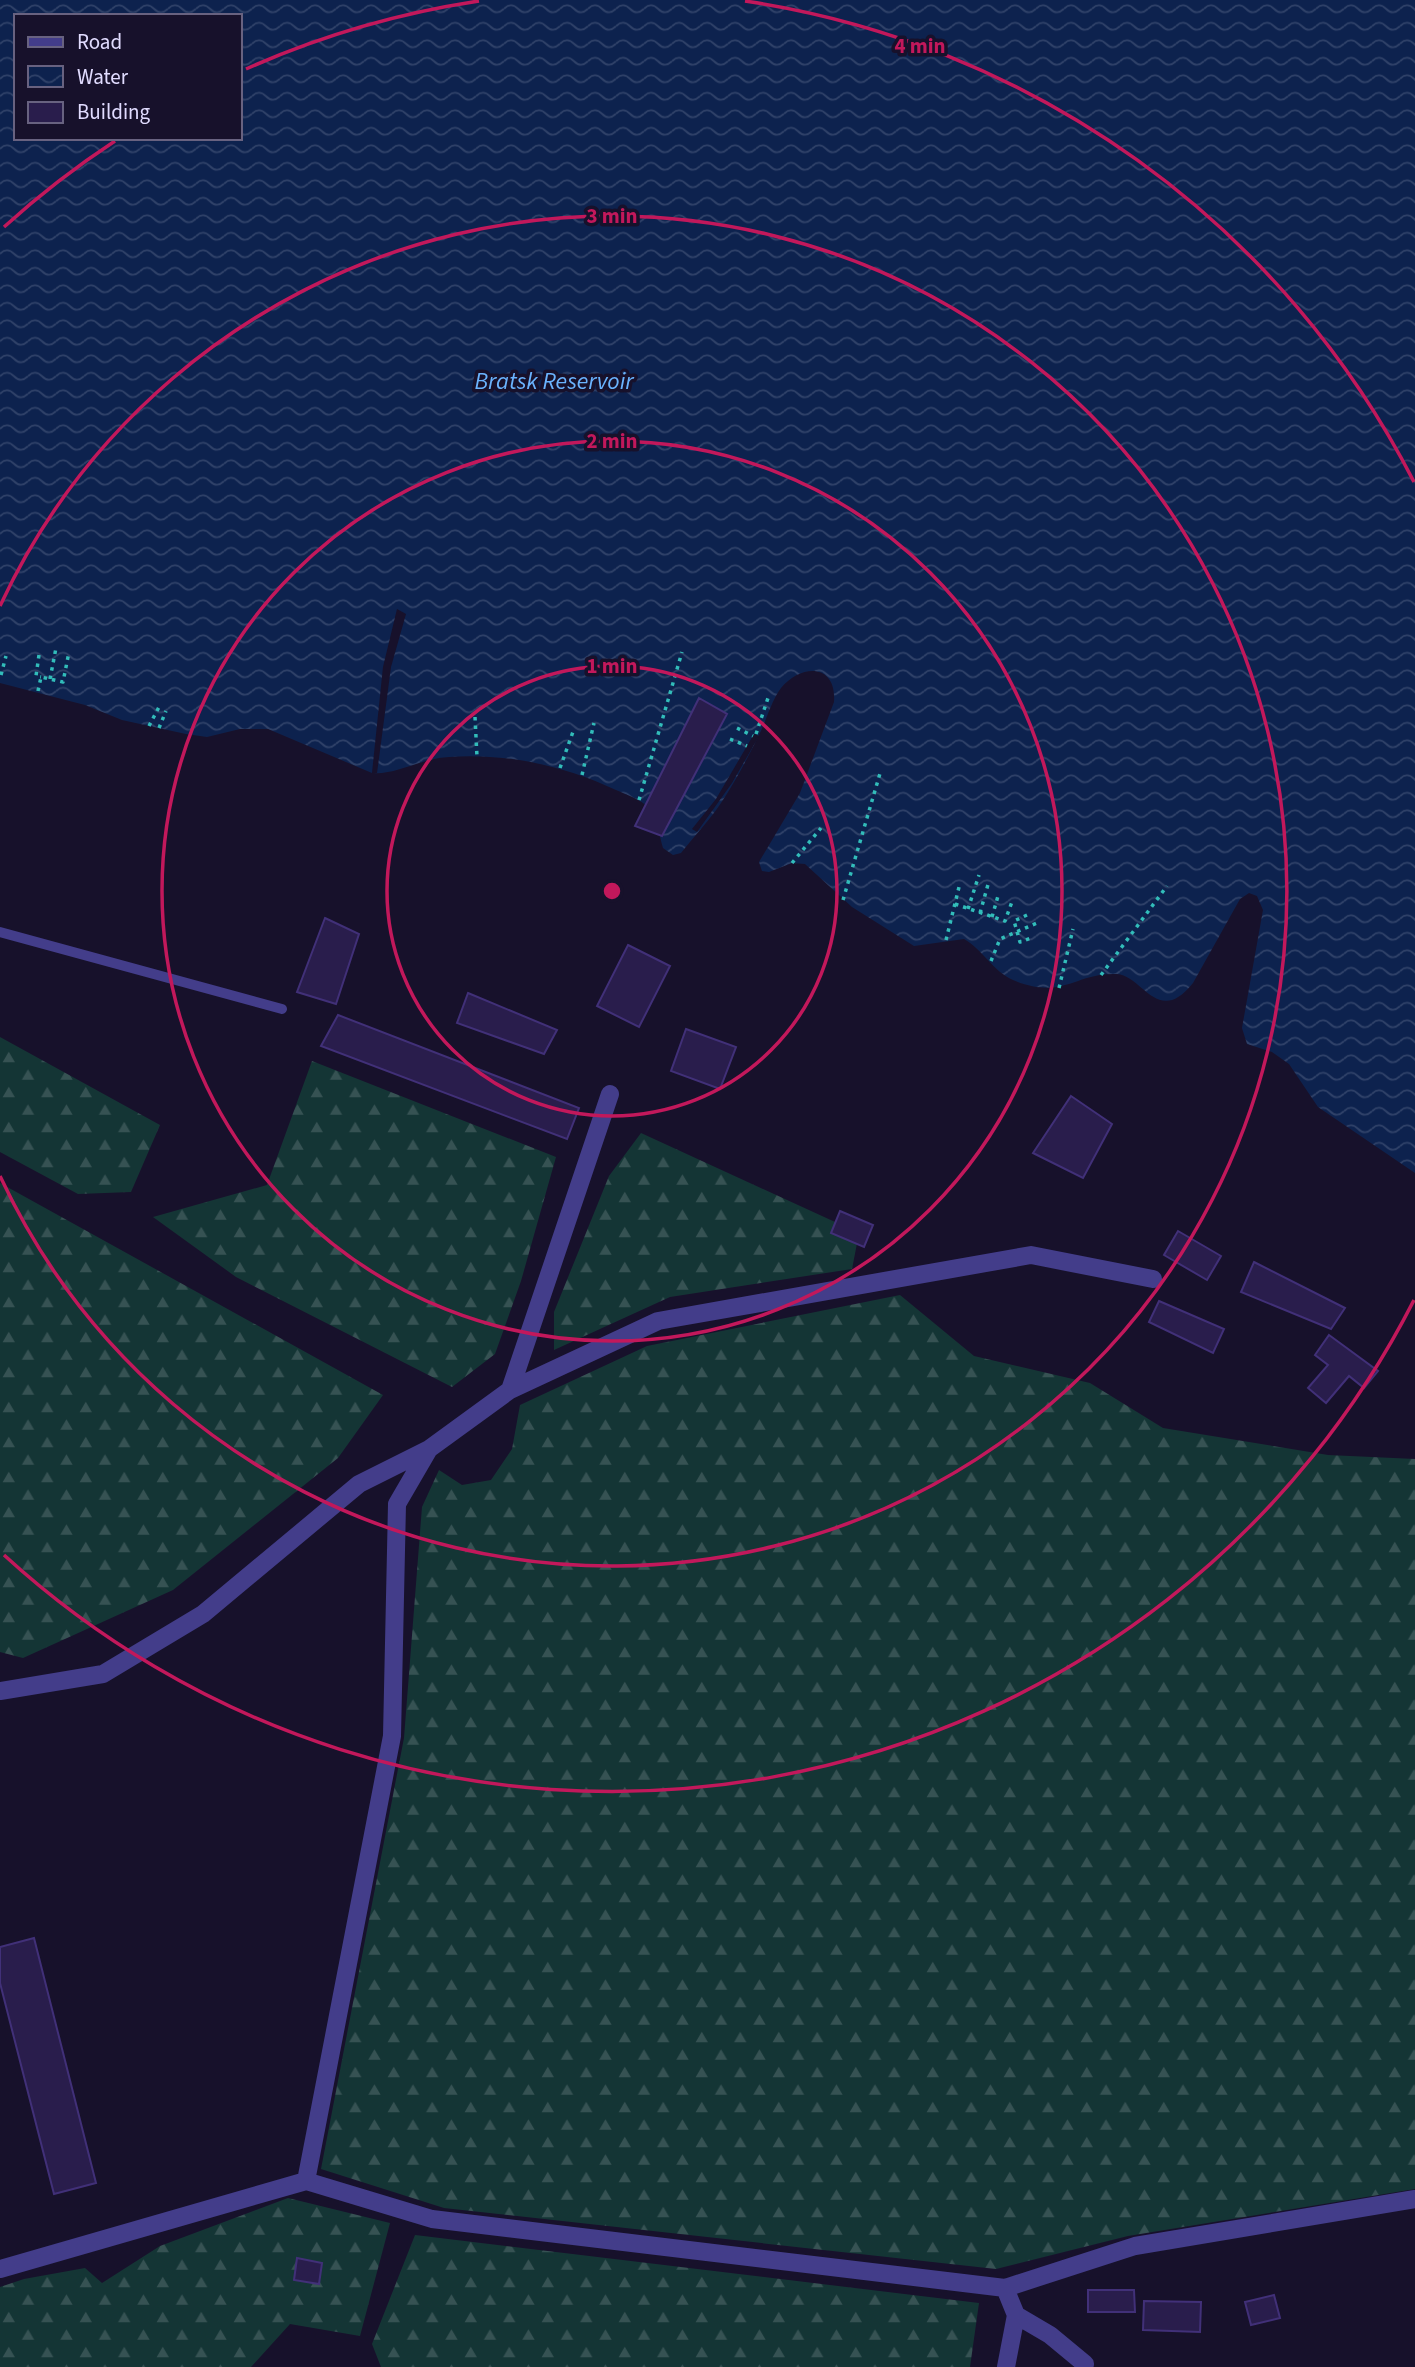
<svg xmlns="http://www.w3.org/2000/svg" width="1415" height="2367" font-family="'Source Sans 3',sans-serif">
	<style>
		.forest { fill: url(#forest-firs) }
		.water { fill: url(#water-waves); fill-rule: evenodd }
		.pier { fill: #17112b }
		.building { fill: #291d4c; stroke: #413078; stroke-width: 2 }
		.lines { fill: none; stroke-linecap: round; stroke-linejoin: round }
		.path { stroke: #32bdba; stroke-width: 3.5; stroke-dasharray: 3.5 5; stroke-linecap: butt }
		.service { stroke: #433d8a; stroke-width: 10 }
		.minor { stroke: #433d8a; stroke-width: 18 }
		.ring { fill: none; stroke: #c2185b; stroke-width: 3.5 }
		.labels { text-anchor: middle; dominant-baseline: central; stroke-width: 7; stroke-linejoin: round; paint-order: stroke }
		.water-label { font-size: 24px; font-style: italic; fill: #6ab3fe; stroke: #17112b }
		.centre { fill: #c2185b; stroke: #17112b; stroke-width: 3.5 }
		.ring-label { font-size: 21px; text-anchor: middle; font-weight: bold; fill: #c2185b; stroke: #17112b; stroke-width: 7; stroke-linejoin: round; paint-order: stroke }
	</style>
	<defs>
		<pattern id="forest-firs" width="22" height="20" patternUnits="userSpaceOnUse" patternTransform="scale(1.75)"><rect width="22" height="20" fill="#143535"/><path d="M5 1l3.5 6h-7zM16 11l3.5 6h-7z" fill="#365253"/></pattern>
		<pattern id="water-waves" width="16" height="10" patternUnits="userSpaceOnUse" patternTransform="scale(1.75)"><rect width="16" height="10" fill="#0d224e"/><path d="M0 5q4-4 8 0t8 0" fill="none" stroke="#304269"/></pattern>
	</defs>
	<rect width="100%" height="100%" fill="#17112b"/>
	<path class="forest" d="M0,1037l160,88 -29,67 -53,2 -78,-42z
		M312,1061l244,96 -35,124 -26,73 -43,33 -216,-110 -83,-60 114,-32z
		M641,1133l218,100 -7,36 -182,28 -116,53v-38l55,-136z
		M0,1183l383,212 -45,63 -165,132 -150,68 -23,-6z
		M900,1295l74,61 116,27 73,45 165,27 87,4v730l-287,47 -132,33 -552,-61 -123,-39 83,-431 18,-231 17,-37 23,15 29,-5 21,-31 8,-44 127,-59z
		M288,2198l102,25 -30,113 -70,-12 -39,43h-251v-80l24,-8 61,-11 17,15 58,-37z
		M415,2235l564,68 -9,64h-589l-9,-23z"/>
	<path class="water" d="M0,0h1415v1173l-97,-66 -29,-43 -17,-12 -25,-8 -5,-16 21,-118 -6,-14 -8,-3 -9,6 -47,84c-35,44 -50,-7 -76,-9 -42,-2 -54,27 -104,6 -19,-8 -31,-31 -49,-41l-50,7 -62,-39 -47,-43 -13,-1 -23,9 -7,-1 -3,-9 41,-69 34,-91c3,-38 -32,-39 -53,-14 -10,13 -15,34 -23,49 -11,22 -23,45 -37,66 -11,17 -27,33 -40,50l-8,2 -10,-7c-4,-13 -5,-29 -14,-40 -9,-9 -22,-13 -33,-18 -51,-24 -109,-37 -167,-33 -27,1 -52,18 -77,16l-104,-44h-28l-33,8 -21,-3 -64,-14 -37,-15 -85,-22zM16,16h224v122h-224z"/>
	<path class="pier" d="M397,609l9,5 -15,53 -14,106h-5l11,-106z
		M754,734l5,2 -27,47 -35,49 -5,-3 24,-30z"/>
	<path class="building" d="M699,698l28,16 -65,122 -27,-10z
		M325,918l34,16 -23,70 -39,-12z
		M628,945l42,21 -31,61 -42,-21z
		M468,993l89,37 -13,24 -87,-31z
		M338,1015l241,93 -12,31 -246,-93z
		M686,1029l50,18 -16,42 -49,-18z
		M1071,1096l41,28 -29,54 -50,-25z
		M840,1211l33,14 -9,22 -33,-14z
		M1178,1231l43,25 -14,24 -43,-25z
		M1254,1262l91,46 -14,21 -90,-37z
		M1159,1301l65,28 -11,24 -64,-31z
		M1329,1335l49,36 -14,17 -15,-12 -23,27 -18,-15 20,-23 -13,-10z
		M34,1938l62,245 -42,11 -54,-211v-36z
		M297,2258l25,5 -3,21 -25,-4z
		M1088,2290h46l1,22h-47z
		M1274,2295l6,23 -29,7 -6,-23z
		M1144,2301l57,1 -1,30 -57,-2z"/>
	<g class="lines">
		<path class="path" d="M39,655l-3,21 5,1
			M1,675l5,-19
			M50,679l6,-31
			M38,691l3,-14 22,5 6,-30
			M475,717l2,40
			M149,726l10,-19
			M159,728l7,-17
			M737,728l16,8
			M756,734l13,-39
			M730,739l17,7
			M560,768l14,-39
			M582,775l12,-52
			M639,800l43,-148
			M792,863l29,-35
			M843,900l38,-130
			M955,904l50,17 8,-22
			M968,909l11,-34
			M980,913l9,-32
			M1027,915l-13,6 6,21 14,-5
			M992,917l6,-21
			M946,940l14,-57
			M991,961l9,-22 37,-16
			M1101,975l66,-89
			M1059,988l14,-59"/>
		<path class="service" d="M0,932l282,77"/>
		<path class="minor" d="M510,1390l148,-69 373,-66 122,24
			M0,1691l103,-17 100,-60 156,-130 70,-35
			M306,2181l86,-445 5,-232 32,-55 81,-59 100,-296
			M0,2269l306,-88 126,38 573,69 130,-42 280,-47
			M1005,2288l11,27 -10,52
			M1016,2315l34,20 35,29"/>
	</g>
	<g class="ring">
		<circle cx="612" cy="891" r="225"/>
		<circle cx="612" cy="891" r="450"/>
		<path d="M0 606A675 675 0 1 1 0 1176"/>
		<path d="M1414 1300A900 900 0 0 1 4 1555M4 227A900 900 0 0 1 115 141M246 69A900 900 0 0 1 479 1M745 1A900 900 0 0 1 1414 482"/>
	</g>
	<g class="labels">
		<g class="water-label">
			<text x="554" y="381">Bratsk Reservoir</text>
		</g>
	</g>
	<circle cx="612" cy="891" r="10" class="centre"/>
	<g class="ring-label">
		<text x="920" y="53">4 min</text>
		<text x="612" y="223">3 min</text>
		<text x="612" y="448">2 min</text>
		<text x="612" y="673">1 min</text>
	</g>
	<rect x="14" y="14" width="228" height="126" fill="#17112b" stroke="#686280" stroke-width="2"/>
	<rect x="28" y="37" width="35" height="10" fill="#433d8a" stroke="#686280" stroke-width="2"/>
	<text x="77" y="49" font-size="21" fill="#e1dcff">Road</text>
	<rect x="28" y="66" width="35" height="21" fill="url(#water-waves)" stroke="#686280" stroke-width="2"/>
	<text x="77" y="84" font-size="21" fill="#e1dcff">Water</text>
	<rect x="28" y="102" width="35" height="21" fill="#291d4c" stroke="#686280" stroke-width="2"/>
	<text x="77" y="119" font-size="21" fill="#e1dcff">Building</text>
</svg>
